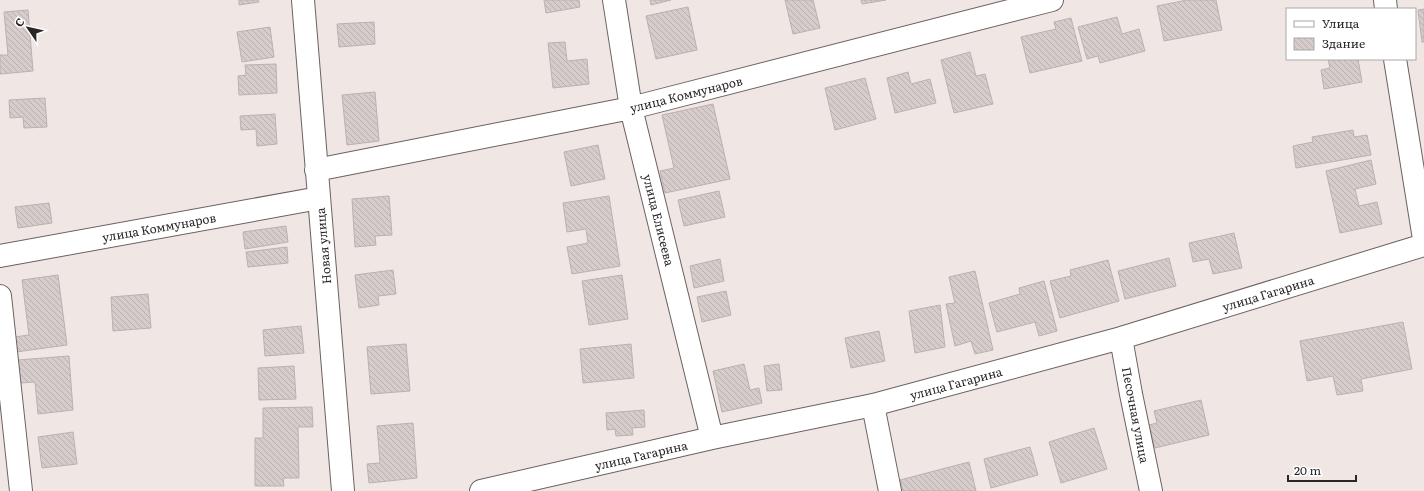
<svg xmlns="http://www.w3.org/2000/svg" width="1424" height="491" font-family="Literata,serif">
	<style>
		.building { fill: url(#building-back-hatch); stroke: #bbb1b0 }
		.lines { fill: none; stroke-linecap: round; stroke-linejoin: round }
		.minor-casing { stroke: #6a6261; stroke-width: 24 }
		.minor { stroke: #fff; stroke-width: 22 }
		.labels { text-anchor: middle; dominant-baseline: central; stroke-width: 3; stroke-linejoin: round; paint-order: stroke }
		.street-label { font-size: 12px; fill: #2a2626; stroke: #fff }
	</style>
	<defs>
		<pattern id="building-back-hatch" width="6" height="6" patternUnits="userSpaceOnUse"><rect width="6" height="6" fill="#d6cccb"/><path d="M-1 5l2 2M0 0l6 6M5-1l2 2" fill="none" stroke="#b8afae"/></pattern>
	</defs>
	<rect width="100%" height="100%" fill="#f0e6e4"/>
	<path class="building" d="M239,0h19l1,2 -20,3z
		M544,0h35l1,7 -34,6z
		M650,0h21l-20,5z
		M785,0h28l7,28 -27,6z
		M861,0h25l-24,4z
		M1187,0h29l6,30 -58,11 -7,-35z
		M688,7l9,43 -41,9 -10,-43z
		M1424,9v33h-2l-4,-32z
		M28,10l5,61 -33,3v-19h8l-4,-43z
		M1117,17l5,17 17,-5 6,22 -45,12 -2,-7 -11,3 -9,-32z
		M1071,18l11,43 -52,12 -9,-36 35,-8 -2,-7z
		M374,22l1,22 -36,3 -2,-23z
		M270,27l4,30 -32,5 -5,-30z
		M565,42l2,19 20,-2 2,25 -36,4 -5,-45z
		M970,52l6,24 9,-2 8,30 -39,9 -13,-53z
		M1328,59h30l4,23 -38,7 -3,-19 9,-2z
		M276,64l1,29 -38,2 -1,-19 8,-1 -1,-10z
		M908,72l3,12 19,-5 6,24 -41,10 -8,-35z
		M865,78l11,41 -41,11 -10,-42z
		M375,92l4,49 -32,4 -5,-50z
		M45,98l2,29 -23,1 -1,-11 -13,1 -1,-18z
		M713,104l17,75 -65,14 -5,-22 14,-3 -12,-53z
		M275,114l2,30 -20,2 -1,-17 -15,1 -1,-14z
		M1353,130l1,7 13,-2 4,20 -75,13 -3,-22 20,-4 -1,-5z
		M598,145l7,34 -34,7 -7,-34z
		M1371,160l5,24 -21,5 4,17 18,-4 5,22 -42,9 -14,-62z
		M719,191l6,26 -41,9 -6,-26z
		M389,196l3,39 -17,1 1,9 -21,2 -3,-48z
		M609,196l11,70 -48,8 -5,-27 21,-4 -2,-14 -19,3 -4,-29z
		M49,203l3,20 -34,5 -3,-21z
		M286,226l2,16 -43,7 -2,-17z
		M1234,233l8,35 -29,6 -4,-15 -16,3 -4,-19z
		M287,247l1,16 -40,4 -2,-15z
		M1169,258l7,28 -51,13 -7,-28z
		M720,259l4,22 -30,7 -4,-22z
		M1108,260l11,41 -59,17 -10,-37 21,-5 -1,-6z
		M393,270l3,24 -18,2 1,9 -20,3 -4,-33z
		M975,271l18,79 -18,4 -4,-13 -16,5 -9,-42 9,-1 -6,-26z
		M58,275l9,70 -51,7 -2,-15 15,-2 -7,-55z
		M622,275l6,44 -39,6 -7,-44z
		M1044,281l13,50 -18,5 -4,-14 -38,10 -8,-29 31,-9 -1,-6z
		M726,291l5,24 -29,7 -5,-25z
		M148,294l3,34 -38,3 -2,-34z
		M940,305l5,42 -30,6 -6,-42z
		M1403,322l9,47 -51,10 2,12 -26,4 -4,-19 -26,5 -7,-40z
		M301,326l3,27 -39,3 -2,-26z
		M879,331l6,30 -34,7 -6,-30z
		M406,344l4,47 -39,3 -4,-47z
		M631,344l3,34 -51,5 -3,-34z
		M69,356l4,54 -35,4 -3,-32 -15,1 -2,-23z
		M744,364l6,26 9,-2 3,15 -40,9 -9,-41z
		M779,364l3,26 -15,1 -3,-25z
		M294,366l2,33 -37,1 -1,-32z
		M1201,400l8,35 -54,13 -6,-23 8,-2 -3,-12z
		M312,407l1,20h-15l1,51h-16l1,8h-29v-48h8v-30z
		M644,410l1,17 -13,1 1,7 -17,1 -1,-7 -8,1 -1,-17z
		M413,423l4,55 -48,5 -2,-19 13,-1 -3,-37z
		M1094,428l13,41 -46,14 -12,-41z
		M73,432l4,32 -35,4 -4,-31z
		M1030,447l8,28 -47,13 -7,-29z
		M969,462l7,29h-73l-3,-11z"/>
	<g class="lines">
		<g class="minor-casing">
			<path id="minor" d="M303,0l40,491
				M614,0l17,108 81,330
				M1385,0l1,9
				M1395,59l29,180
				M316,170l315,-62 421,-108
				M0,256l319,-58
				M0,296l21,195
				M1121,338l10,56 20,97
				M873,405l17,86
				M481,491l231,-53 161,-33 248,-67 303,-93"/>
		</g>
		<use href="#minor" class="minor"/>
	</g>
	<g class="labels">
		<g class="street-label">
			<text transform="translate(686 94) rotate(-14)">улица Коммунаров</text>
			<text transform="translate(659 220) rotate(76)">улица Елисеева</text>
			<text transform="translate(159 227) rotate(-10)">улица Коммунаров</text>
			<text transform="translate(323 246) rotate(-95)">Новая улица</text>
			<text transform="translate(1268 293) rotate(-17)">улица Гагарина</text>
			<text transform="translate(956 383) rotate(-15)">улица Гагарина</text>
			<text transform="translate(1136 415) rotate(79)">Песочная улица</text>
			<text transform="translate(641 455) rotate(-13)">улица Гагарина</text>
		</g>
	</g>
	<rect x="1286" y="8" width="130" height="52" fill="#ffffff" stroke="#aaa8a8"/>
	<rect x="1294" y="21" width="20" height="6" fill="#ffffff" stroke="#aaa8a8"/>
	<text x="1322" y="28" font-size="12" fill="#2a2626">Улица</text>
	<rect x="1294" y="38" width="20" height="12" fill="url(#building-back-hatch)" stroke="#aaa8a8"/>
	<text x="1322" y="48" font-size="12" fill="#2a2626">Здание</text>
	<g transform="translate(28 28) rotate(304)" stroke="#ffffff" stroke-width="3" paint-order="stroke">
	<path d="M0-3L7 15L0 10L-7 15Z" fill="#2a2626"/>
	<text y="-6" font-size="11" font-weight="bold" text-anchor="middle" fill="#2a2626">С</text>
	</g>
	<path d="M1288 475v6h68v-6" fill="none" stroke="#2a2626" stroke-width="2"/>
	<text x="1294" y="475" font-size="12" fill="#2a2626" stroke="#ffffff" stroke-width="3" paint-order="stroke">20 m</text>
</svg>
